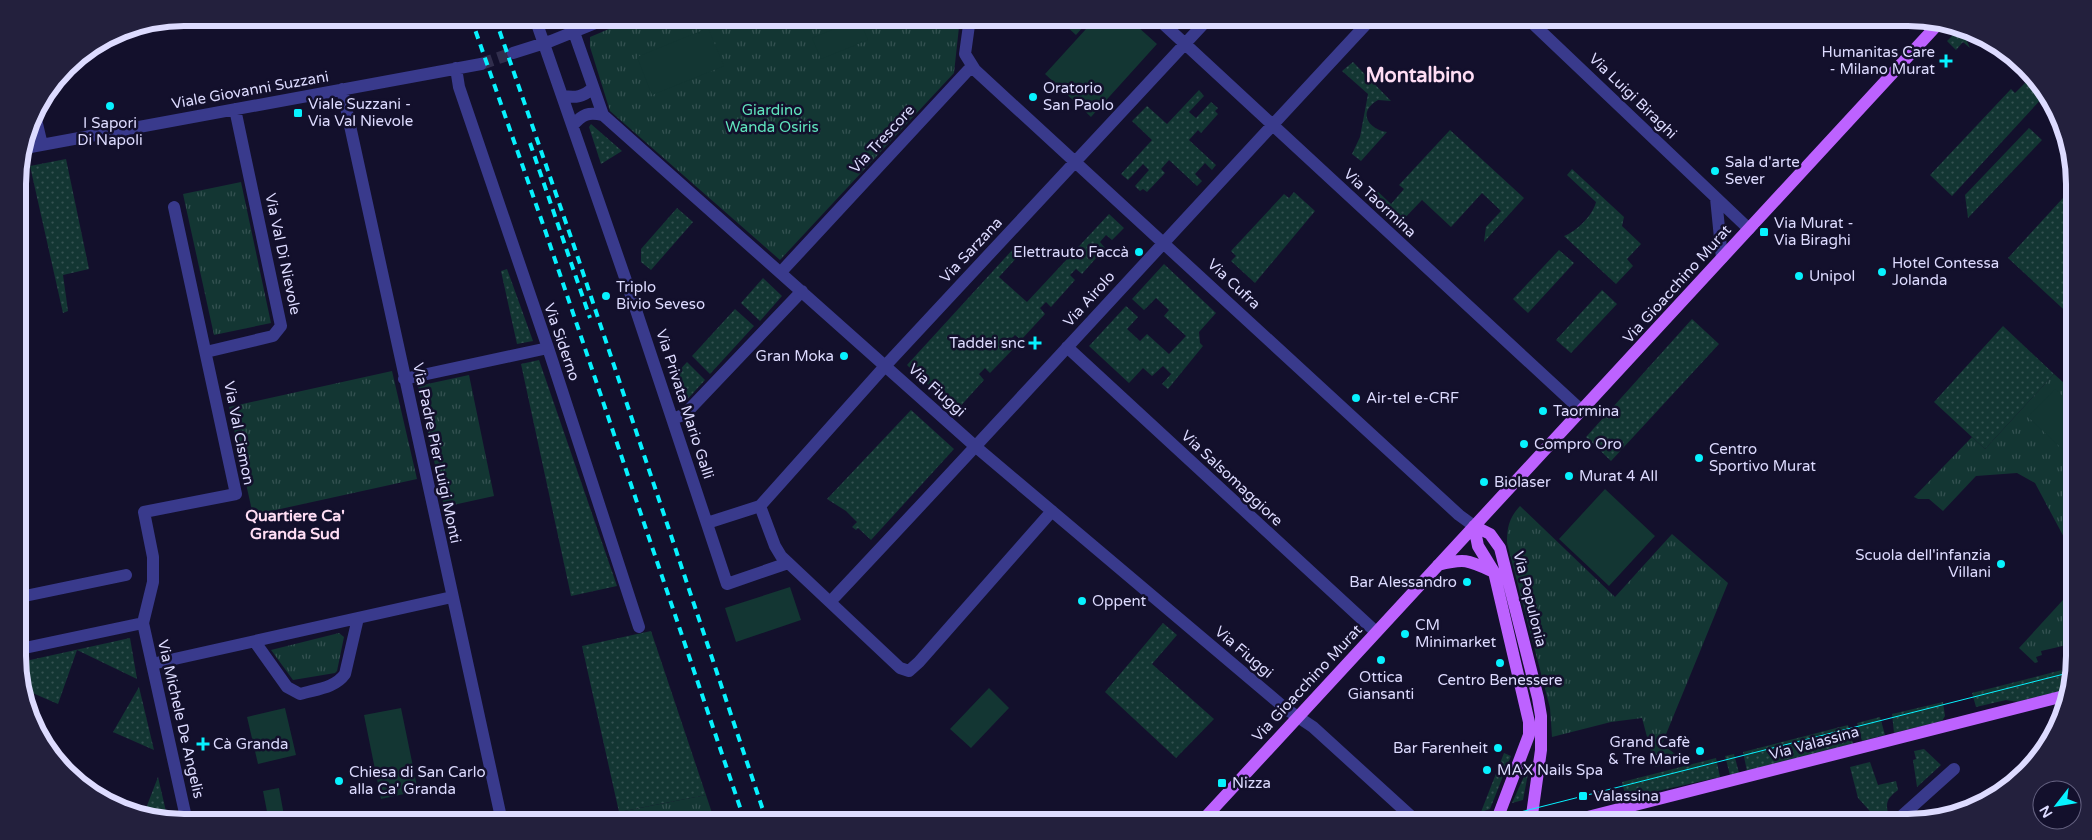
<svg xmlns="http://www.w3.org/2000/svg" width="2092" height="840" font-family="'Varela Round',sans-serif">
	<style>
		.grass { fill: url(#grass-dots) }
		.park { fill: url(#park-tufts) }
		.pitch { fill: #133633 }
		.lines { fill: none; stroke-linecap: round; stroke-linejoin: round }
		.minor-tunnel { stroke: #312e4c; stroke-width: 12; stroke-dasharray: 12 6; stroke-linecap: butt }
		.minor { stroke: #393a8c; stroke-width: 12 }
		.major { stroke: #bd62ff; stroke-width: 12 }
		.tram { stroke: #07f2ff; stroke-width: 1 }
		.rail { stroke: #07f2ff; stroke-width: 4; stroke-dasharray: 8 6; stroke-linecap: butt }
		.poi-dot { fill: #07f2ff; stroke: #13102c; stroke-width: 2 }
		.labels { text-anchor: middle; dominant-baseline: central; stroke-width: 5; stroke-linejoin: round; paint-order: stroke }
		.poi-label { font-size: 15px; fill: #dddbff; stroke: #13102c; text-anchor: start }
		.street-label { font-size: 15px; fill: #dddbff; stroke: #13102c }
		.park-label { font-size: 15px; fill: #60e5be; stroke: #13102c }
		.neighbourhood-label { font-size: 16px; font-weight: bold; fill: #ffddf4; stroke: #13102c }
		.district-label { font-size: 20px; font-weight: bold; fill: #ffddf4; stroke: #13102c }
		.rim { fill: none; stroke: #dddbff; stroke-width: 6 }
	</style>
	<defs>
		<pattern id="grass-dots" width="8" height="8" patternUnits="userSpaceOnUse" patternTransform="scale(1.25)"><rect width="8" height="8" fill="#133633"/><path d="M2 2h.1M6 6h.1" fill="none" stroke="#355252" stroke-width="1.8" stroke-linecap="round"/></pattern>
		<pattern id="park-tufts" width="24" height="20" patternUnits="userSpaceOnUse" patternTransform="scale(1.25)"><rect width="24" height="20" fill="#133633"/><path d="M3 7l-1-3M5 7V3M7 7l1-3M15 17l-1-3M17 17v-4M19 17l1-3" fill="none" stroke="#355252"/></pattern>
	</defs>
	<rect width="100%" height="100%" fill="#13102c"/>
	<path class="grass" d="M1962,26l3,2 1,11 4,9 -7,-6 -7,8 -9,-9z
		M1353,62l38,39 -13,-1c-21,12 -10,29 9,32l-26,29 -9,-7 8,-17 8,-43 -26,-23z
		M2033,75l7,7 5,13 -93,101 -22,-21 81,-86 4,4z
		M1199,90l5,6 -15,16 7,6 15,-16 7,6 -3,3 3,3 -17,19 -3,-3 -9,10 27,25 -4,5 -7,-7 -10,11 7,7 -5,5 -28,-26 -8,9 4,4 -18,19 -4,-3 -3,2 -5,-5 14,-16 -6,-6 -15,16 -7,-6 31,-34 -20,-19 15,-15 20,18z
		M591,124l31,27 -21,13 -12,-37z
		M2029,128l13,12 -74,78 -3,-23z
		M1450,130l74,68 -40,44 2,-15 15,-16 -19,-18 -31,34 -29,-27 -23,24 -31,-29 6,-7 17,16 13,-15 -5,-4z
		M66,159l23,110 -26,6 5,36 -5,2 -33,-147z
		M1572,169l52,48 -2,9 19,18 -14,15 6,7 -17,18 -52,-48c13,-5 29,-21 32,-34l-29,-27z
		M2073,187l1,132 -66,-61z
		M1294,192l21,19 -60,72 -24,-22 5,-5 -5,-5 53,-57 5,4z
		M677,208l16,14 -42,48 -10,-8v-13z
		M1109,214l15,14 -12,12 -6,-5 -6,7 5,6 -23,26 -6,-5 -6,6 5,5 -24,27 -5,-5 -6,6 5,6 -24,26 -6,-5 -6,6 6,6 -25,26 -5,-5 -6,6 5,6 -28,31 -49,-46 107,-117 6,6 -21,23 28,25z
		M1559,250l15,13 -46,50 -15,-14z
		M1164,264l52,49 -17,19 1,11 3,3 -35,43 -6,-5 9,-10 -8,-8 -11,10 -9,-8 -14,15 -40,-37 37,-40 12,11 -11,12 13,12 7,-7 22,20 17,-18 -22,-20 5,-6 -13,-12 -12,12 -12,-11z
		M507,269l26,72 -16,3 -16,-73z
		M763,278l19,18 -22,25 -19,-18z
		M1602,290l15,14 -46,49 -15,-13z
		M735,309l19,17 -44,48 -18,-18z
		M1692,319l27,25 -108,117 -25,-24z
		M2003,326l51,48 -69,75 -51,-47z
		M539,360l78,226 -46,10 -50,-232z
		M687,362l18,18 -22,24 -11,-33 4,3z
		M911,410l43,39 -83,91 -13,-12 -2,2 -4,-3 5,-5 -11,-11 -19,-12z
		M1163,623l14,12 -25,29 62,55 -38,39 -71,-66z
		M651,631l55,164 -87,17 -37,-166z
		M130,638l7,41 -60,-29 -19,54 -37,-16v-26z
		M2062,670l5,20 -49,12 -12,-2 -30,7 -4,-14z
		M139,687l15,63 -41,-18z
		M1943,702l2,14 -3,5 -48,12 -2,-19z
		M1880,717l5,18 -23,6 -5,-18z
		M1848,725l5,19 -106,27 -4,-19z
		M1924,749l17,16 -24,22 -4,-27 3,-1 -2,-8z
		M1504,753l7,3 -21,53 -9,3z
		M1734,754l5,19 -9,2 -5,-19z
		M1716,758l4,19 -98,22 -1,-4 4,-1 -3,-12z
		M1870,762l8,23 18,-4 2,9c-9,7 -13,11 -10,23l-9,8 -21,-23 -8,-31z
		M1530,763l-7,37 -11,3z
		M158,777l10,43 -25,-4z"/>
	<path class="park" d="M635,18h325l-6,55 -174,187 -170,-149 -20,-64v-10z
		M241,182l30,141 -57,12 -31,-141z
		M392,371l25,108 -164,36 -24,-108z
		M2054,374l20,18v164l-39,-73 -18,-10 -41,3 -33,35 -14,-12h-11l-4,-2 58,-60 13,12z
		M469,375l25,121 -50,11 -26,-121z
		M1520,506l95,91 57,-63 56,49 -66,161 21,16 -28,7 -13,-49 -31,4 -59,15 -2,-29 -43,-165c0,-16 2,-25 13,-37z
		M2074,588v73l-2,1 -5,-17 -26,6 1,4 -6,2 2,5 -3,1 -16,-15z
		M339,633l5,4 -7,34 -2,2 -42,7 -22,-30z
		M706,795l9,27h-147z"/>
	<path class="pitch" d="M1057,18h34l-15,17z
		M1096,18h32l29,26 -66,73 -46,-43z
		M859,19l9,21 -47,19 -9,-21z
		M708,28l16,38 -72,29 -15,-38z
		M2055,389l19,17v54l-46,-43z
		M1605,489l50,47 -46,50 -50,-47z
		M790,587l11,33 -65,22 -11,-34z
		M989,688l20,20 -38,40 -21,-19z
		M285,708l11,47 -38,9 -11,-47z
		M401,708l17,83 -37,8 -17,-84z
		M279,788l6,33 -16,1 -6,-31z"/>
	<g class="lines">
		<path class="minor-tunnel" d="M481,64l32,-11"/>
		<path class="minor" d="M535,18l96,277 96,289 61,-21
			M569,18l34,97 373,332 310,262 27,18 101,92
			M970,18l-5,36 10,16 484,445 15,11
			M1157,18l425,393
			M1527,18l222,211
			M513,53l38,-12 57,-23
			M456,68l3,19 89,261 91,279
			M342,89l160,733
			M563,96c13,2 20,1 30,-8
			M34,111l8,34
			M573,125c10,-11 15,-13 30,-10
			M25,148l456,-84
			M1716,198l6,60
			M174,207l62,287 -92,18 9,45v25l-10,41 44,199
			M781,272l191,-206
			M1067,347l309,285
			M206,352l67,-16 8,-10 -46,-217
			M404,379l144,-31
			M673,419l12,-5 117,-123
			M760,506l15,40 6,10 119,112 9,3 10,-9 133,-151
			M707,523l53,-17 126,-141 323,-347
			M20,597l106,-22
			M830,602c182,-193 361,-390 542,-584
			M255,642l32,45 13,7c17,-5 35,-6 45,-20l13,-56
			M20,649l123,-26
			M152,664l300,-67
			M1895,822l59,-53"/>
		<path class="major" d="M1474,526l16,8 10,14 38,150 3,18v34l-10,72
			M1474,526l4,20 16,26 35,150v13l-33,87
			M1438,565c27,-7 30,-5 56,7
			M1201,822l738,-799
			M1568,822l500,-127"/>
		<path class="tram" d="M1481,822l591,-150"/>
		<path class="rail" d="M471,18l75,215 199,589
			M495,18l79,228 193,576
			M530,143l60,175"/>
	</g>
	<g class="poi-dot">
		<path d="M1943.5 53.5h5v5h5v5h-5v5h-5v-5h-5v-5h5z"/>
		<circle cx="1033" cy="97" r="5"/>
		<circle cx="110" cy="106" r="5"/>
		<rect x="293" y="108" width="10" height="10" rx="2.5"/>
		<circle cx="1715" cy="171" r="5"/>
		<rect x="1759" y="227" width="10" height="10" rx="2.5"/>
		<circle cx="1139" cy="252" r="5"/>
		<circle cx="1882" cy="272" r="5"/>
		<circle cx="1799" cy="276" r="5"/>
		<circle cx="606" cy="296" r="5"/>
		<path d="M1032.5 335.5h5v5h5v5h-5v5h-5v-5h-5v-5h5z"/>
		<circle cx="844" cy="356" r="5"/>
		<circle cx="1356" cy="398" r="5"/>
		<circle cx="1543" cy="411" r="5"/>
		<circle cx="1524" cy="444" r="5"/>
		<circle cx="1699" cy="458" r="5"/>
		<circle cx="1569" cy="476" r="5"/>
		<circle cx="1484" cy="482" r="5"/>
		<circle cx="2001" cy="564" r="5"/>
		<circle cx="1467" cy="582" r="5"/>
		<circle cx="1082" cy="601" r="5"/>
		<circle cx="1405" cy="634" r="5"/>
		<circle cx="1381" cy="660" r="5"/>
		<circle cx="1500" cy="663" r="5"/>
		<path d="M200.5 736.5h5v5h5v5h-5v5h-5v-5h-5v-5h5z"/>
		<circle cx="1498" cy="748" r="5"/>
		<circle cx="1700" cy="751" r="5"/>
		<circle cx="1487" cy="770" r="5"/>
		<circle cx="339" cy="781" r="5"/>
		<rect x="1217" y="778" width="10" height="10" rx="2.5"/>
		<rect x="1578" y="791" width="10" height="10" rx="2.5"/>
	</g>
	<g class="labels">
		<g class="poi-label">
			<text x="1935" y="52" text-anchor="end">Humanitas Care<tspan x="1935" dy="17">- Milano Murat</tspan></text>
			<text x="1043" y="88">Oratorio<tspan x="1043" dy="17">San Paolo</tspan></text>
			<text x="308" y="104">Viale Suzzani -<tspan x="308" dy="17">Via Val Nievole</tspan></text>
			<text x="110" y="123" text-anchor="middle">I Sapori<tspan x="110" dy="17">Di Napoli</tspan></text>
			<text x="1725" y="162">Sala d'arte<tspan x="1725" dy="17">Sever</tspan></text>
			<text x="1774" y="223">Via Murat -<tspan x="1774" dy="17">Via Biraghi</tspan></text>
			<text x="1129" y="252" text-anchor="end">Elettrauto Faccà</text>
			<text x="1892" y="263">Hotel Contessa<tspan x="1892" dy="17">Jolanda</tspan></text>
			<text x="1809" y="276">Unipol</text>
			<text x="616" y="287">Triplo<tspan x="616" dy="17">Bivio Seveso</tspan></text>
			<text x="1025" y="343" text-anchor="end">Taddei snc</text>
			<text x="834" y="356" text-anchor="end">Gran Moka</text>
			<text x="1366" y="398">Air-tel e-CRF</text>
			<text x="1553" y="411">Taormina</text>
			<text x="1534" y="444">Compro Oro</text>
			<text x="1709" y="449">Centro<tspan x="1709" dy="17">Sportivo Murat</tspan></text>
			<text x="1579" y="476">Murat 4 All</text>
			<text x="1494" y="482">Biolaser</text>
			<text x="1991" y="555" text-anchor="end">Scuola dell'infanzia<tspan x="1991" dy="17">Villani</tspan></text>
			<text x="1457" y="582" text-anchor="end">Bar Alessandro</text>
			<text x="1092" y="601">Oppent</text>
			<text x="1415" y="625">CM<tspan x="1415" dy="17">Minimarket</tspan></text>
			<text x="1381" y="677" text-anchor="middle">Ottica<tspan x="1381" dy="17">Giansanti</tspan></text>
			<text x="1500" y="680" text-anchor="middle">Centro Benessere</text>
			<text x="1690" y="742" text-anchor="end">Grand Cafè<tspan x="1690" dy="17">&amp; Tre Marie</tspan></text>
			<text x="213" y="744">Cà Granda</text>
			<text x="1488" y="748" text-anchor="end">Bar Farenheit</text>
			<text x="1497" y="770">MAX Nails Spa</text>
			<text x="349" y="772">Chiesa di San Carlo<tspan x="349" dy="17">alla Ca' Granda</tspan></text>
			<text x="1232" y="783">Nizza</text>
			<text x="1593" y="796">Valassina</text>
		</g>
		<g class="street-label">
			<text transform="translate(250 90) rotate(-10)">Viale Giovanni Suzzani</text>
			<text transform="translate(1633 96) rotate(44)">Via Luigi Biraghi</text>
			<text transform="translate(882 139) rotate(-47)">Via Trescore</text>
			<text transform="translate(1380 203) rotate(43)">Via Taormina</text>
			<text transform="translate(971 250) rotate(-47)">Via Sarzana</text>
			<text transform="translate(283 254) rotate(78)">Via Val Di Nievole</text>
			<text transform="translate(1234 284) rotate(43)">Via Cufra</text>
			<text transform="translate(1677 284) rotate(-48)">Via Gioacchino Murat</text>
			<text transform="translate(1089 299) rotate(-48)">Via Airolo</text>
			<text transform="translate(562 342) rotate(71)">Via Siderno</text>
			<text transform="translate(937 390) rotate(42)">Via Fiuggi</text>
			<text transform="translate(685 404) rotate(72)">Via Privata Mario Galli</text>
			<text transform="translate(239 433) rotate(79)">Via Val Cismon</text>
			<text transform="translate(437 453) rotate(78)">Via Padre Pier Luigi Monti</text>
			<text transform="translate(1232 478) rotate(43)">Via Salsomaggiore</text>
			<text transform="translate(1530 599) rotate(76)">Via Populonia</text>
			<text transform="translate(1244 652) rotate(40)">Via Fiuggi</text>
			<text transform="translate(1307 683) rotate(-47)">Via Gioacchino Murat</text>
			<text transform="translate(181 719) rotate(77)">Via Michele De Angelis</text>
			<text transform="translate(1814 743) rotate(-15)">Via Valassina</text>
		</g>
		<g class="park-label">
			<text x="772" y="110">Giardino<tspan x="772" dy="17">Wanda Osiris</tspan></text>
		</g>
		<g class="neighbourhood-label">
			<text x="295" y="516">Quartiere Ca'<tspan x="295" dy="18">Granda Sud</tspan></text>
		</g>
		<g class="district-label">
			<text x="1420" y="76">Montalbino</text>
		</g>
	</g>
	<path d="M0 0H2092V840H0ZM184 26H1908A158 158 0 0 1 2066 184V656A158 158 0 0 1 1908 814H184A158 158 0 0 1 26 656V184A158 158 0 0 1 184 26Z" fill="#23203d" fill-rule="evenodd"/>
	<path class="rim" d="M184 26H1908A158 158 0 0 1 2066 184V656A158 158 0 0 1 1908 814H184A158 158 0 0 1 26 656V184A158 158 0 0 1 184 26Z"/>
	<g transform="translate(2057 805) rotate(239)"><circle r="24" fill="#13102c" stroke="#646180"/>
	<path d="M0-4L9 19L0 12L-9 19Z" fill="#07f2ff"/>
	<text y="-8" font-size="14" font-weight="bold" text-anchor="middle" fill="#dddbff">N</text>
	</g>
</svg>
